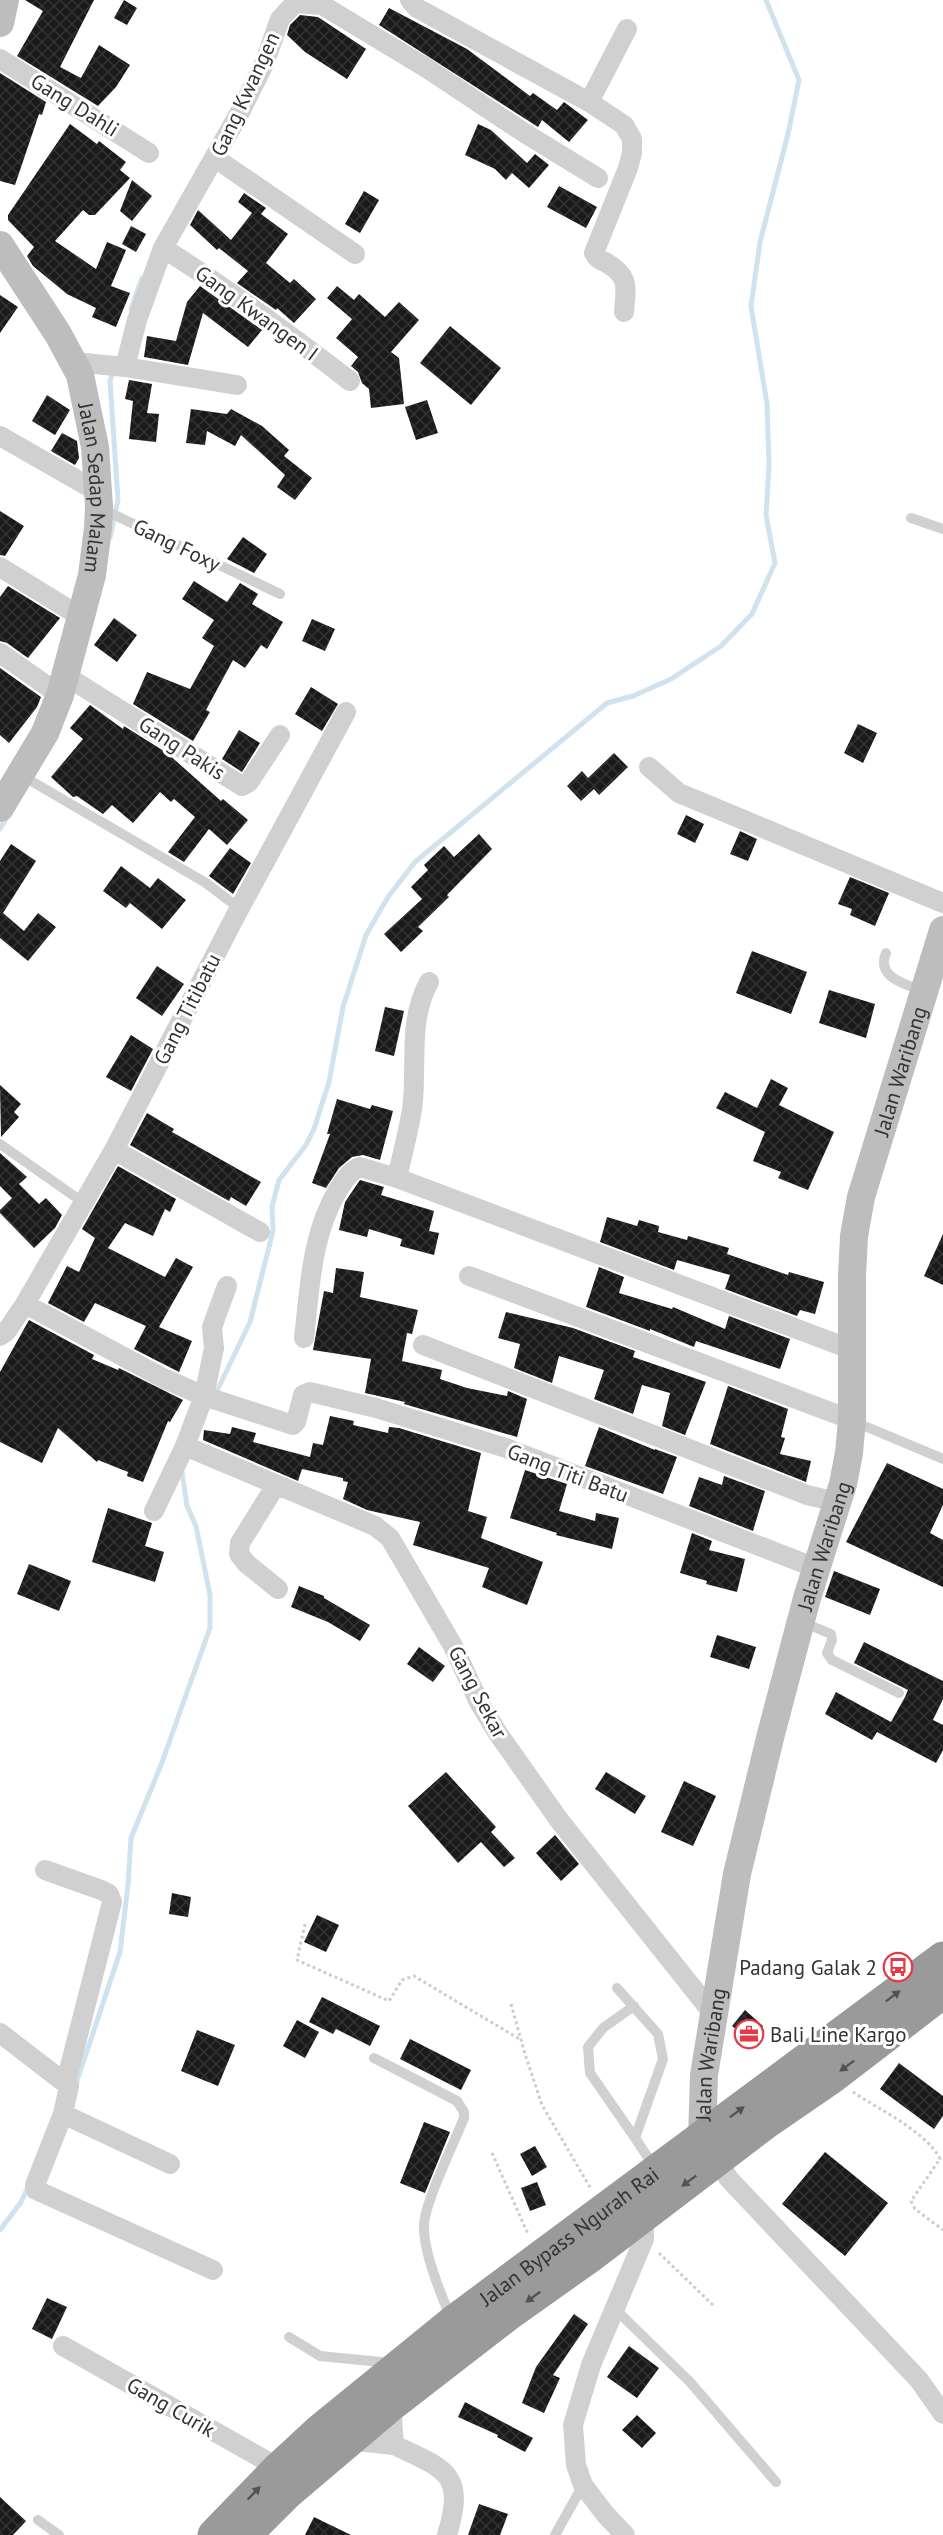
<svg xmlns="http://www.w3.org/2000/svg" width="943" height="2535" font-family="'PT Sans',sans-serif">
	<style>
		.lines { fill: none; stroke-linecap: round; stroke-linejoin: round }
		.stream { stroke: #cfe2ee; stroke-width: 5 }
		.building { fill: url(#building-cross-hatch) }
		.path { stroke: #cdcdcd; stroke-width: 3; stroke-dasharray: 3 3; stroke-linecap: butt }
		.lane { stroke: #d0d0d0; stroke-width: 10 }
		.street { stroke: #d0d0d0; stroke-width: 20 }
		.secondary { stroke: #bdbdbd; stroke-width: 28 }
		.highway { stroke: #9a9a9a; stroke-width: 33 }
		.oneway { fill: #525252 }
		.labels { text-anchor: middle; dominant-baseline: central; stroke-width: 6; stroke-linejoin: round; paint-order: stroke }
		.street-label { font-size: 21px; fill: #333; stroke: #fff }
		.poi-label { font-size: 21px; fill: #333; stroke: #fff; text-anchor: end }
	</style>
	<defs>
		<pattern id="building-cross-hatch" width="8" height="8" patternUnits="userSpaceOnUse" patternTransform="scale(1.5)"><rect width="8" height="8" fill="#1a1a1a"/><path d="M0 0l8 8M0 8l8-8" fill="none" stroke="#333"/></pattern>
	</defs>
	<rect width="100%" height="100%" fill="#fff"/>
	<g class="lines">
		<path class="stream" d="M131,309l11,-31
			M110,538l8,-38 -8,-119 4,-12
			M0,829l7,-12
			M215,1395l35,-73 23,-91 -1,-24 7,-27 27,-35 8,-16 15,-47 14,-75 23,-72 22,-38 27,-35 192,-159 26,-7 38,-17 50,-33 31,-32 23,-51 -9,-48 3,-50 -2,-61 -16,-98 9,-64 28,-108 11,-54 -33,-80
			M75,2087l45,-135 8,-67 3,-47 30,-73 49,-137v-33l-14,-69 -9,-20 -5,-34
			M0,2230l21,-28 8,-17"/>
	</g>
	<path class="building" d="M25,0h69l-34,67 21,11 18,-33 31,20 -14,22 -18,19 -81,-50 26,-45z
		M124,0l13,8 -10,17 -13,-7z
		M389,8l78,41 63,47 3,-3 24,17 7,-8 24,18 -19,22 -27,-22 -4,7 -159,-102z
		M300,15l18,2 48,32 -19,30 -42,-27 -18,-17 3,-10z
		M0,73l46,29 -4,13 -3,-1 -24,71 -15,-4z
		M70,124l27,20 2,-3 27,21 -6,8 10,8 -35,37h-6l-6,-5 -28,31 41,28 11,-27 19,8 -15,36 19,7 -14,34 -24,-10 4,-9 -29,-14 -34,-28 -6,-10 7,-9 -26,-27v-5z
		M478,124l13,6 36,33 8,-9 14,11 -20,23 -17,-15 -6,7 -11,-11 -30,-14z
		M132,180l20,16 -20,25 -12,-10z
		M559,186l38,21 -11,21 -39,-21z
		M364,191l15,9 -19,33 -15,-9z
		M244,193l22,15 -5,6 27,20 -22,29 24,20 4,-4 22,20 -22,24 -17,-15 -1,2 -39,-27 11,-12 -29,-23 -2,2 -27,-25 8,-15 33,30 21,-27 -14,-11z
		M131,226l15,8 -10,18 -14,-8z
		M200,286l62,44 -14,17 -45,-34 -15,52 -44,-8 3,-21 29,5 11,-39z
		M337,286l17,14 5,-6 26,23 14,-15 20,18 -28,32 8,6 5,46 -33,4 -2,-19 -7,-6 -4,-11 -7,-6 7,-9 -22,-19 16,-19 -25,-21z
		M0,295l18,12 -18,26z
		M450,326l51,42 -30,37 -51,-42z
		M129,380l23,4 -5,29 12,1 -3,28 -27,-3 4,-38 -8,-2z
		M47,395l23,15 -15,25 -23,-14z
		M427,400l11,33 -22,7 -11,-33z
		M191,409l36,5 4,-5 31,17 27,24 -5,6 28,22 -17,22 -18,-13 8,-12 -44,-40 -6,11 -28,-15 -2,14 -19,-2z
		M62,433l15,8 2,17 -4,7 -24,-14z
		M0,511l24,15 -19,30 -5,-1z
		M243,537l24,17 -13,19 -27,-14z
		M194,581l33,21 13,-19 18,11 -6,10 31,18 -16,27 -6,-4 -16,23 -12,-8 -27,50 4,2 -17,29 -60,-37 14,-32 43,17 24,-43 -12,-8 12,-18 -32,-21z
		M8,586l52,32 -32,40 -21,-15 -7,-2v-44z
		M114,618l23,17 -20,27 -23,-17z
		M312,619l23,10 -10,22 -23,-10z
		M0,668l41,29 -4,10 -28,36 -9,-8z
		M311,687l27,17 -16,27 -27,-17z
		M90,705l33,24 1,-3 43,27 54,48 2,-2 25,21 -21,25 -18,-16 -25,33 -16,-10 27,-35 -21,-18 -3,3 -11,-10 -27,31 -21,-18 -9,9 -26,-18 -4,1 -22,-20 32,-38 -13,-11z
		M858,724l19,9 -14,30 -19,-10z
		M239,730l21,13 -18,29 -20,-13z
		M614,753l14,14 -29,28 -5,-6 -13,12 -14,-15 15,-15 6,7z
		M686,815l18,9 -9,19 -18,-9z
		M740,831l17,8 -9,22 -18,-7z
		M479,834l13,15 -45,46 2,2 -31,30 5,4 -22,21 -17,-18 38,-35 -11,-12 17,-17 -4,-5 20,-19 10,11z
		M11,844l25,17 -33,52 21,18 14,-18 18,14 -28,34 -28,-23v-77z
		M230,848l21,15 -18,31 -24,-18z
		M121,866l29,22 8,-10 28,22 -24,29 -32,-26 -4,5 -23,-17z
		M850,877l39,16 -14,33 -25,-11 2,-6 -14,-5z
		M752,951l55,21 -16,42 -55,-21z
		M157,966l27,18 -22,32 -26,-18z
		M829,990l46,14 -9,34 -47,-15z
		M385,1007l19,4 -10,45 -19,-5z
		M131,1035l22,14 -22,42 -25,-14z
		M771,1079l17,9 -9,17 55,27 -26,58 -30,-12 3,-6 -28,-11 12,-29 -49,-24 9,-16 32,16z
		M0,1085l21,19 -7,8 5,5 -18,20z
		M337,1099l33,10 2,-4 21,6 -13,49 -17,-5 -11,2 -13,11 -13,20 -14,-5 18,-49h-3z
		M147,1113l27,16 -2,3 89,50 -15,24 -15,-9 -2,4 -99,-56z
		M0,1153l27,24 -8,7 20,20 7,-6 16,17 -7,13 -21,20 -34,-35v-3l12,-12 -12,-12z
		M118,1166l58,33 -6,13 -5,-3 -12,27 -28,-13 -17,25 57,29 11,-19 17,9 -34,60 33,14 -13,31 -45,-23 12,-23 -51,-23 -11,19 -36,-19 19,-37 12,6 16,-34 -13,-9z
		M360,1180l24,7 -3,8 53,16 -5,20 10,2 -5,22 -34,-9 2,-7 -33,-10 -2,8 -28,-7 6,-28z
		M607,1217l30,9 2,-6 20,6 -1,6 29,8 1,-4 41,12 -2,6 61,21 1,-3 35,10 -9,32 -15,-4 -3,6 -72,-27 5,-14 -53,-15 -3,10 -74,-28z
		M943,1234v51l-19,-9z
		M599,1267l25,10 -5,16 53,16 1,-2 52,22 4,-13 61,23 -10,30 -84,-28 -2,6 -44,-18v2l-64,-24z
		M336,1268l28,4 -4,25 58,13 -6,24 -5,-1 -5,28 40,9 -2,9 27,9 40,8 1,-5 19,8 -10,38 -113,-33 1,-2 -40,-9 6,-34 -58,-9 11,-59 9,2z
		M506,1312l67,16 62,23 -2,6 73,25 -21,53 -23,-9 8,-33 -28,-8 -9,29 -39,-15 10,-29 -45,-14 -7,27 -38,-15 6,-24 -22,-6z
		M29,1320l65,35 -2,4 26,11 1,-2 64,32 -13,22 -2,-1 -25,61 -16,-6 1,-4 -30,-12 -1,2 -39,-34 -16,35 -42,-21v-70z
		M728,1386l60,23 -7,28 4,1 -5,16 31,7 -5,21 -96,-38z
		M330,1416l24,5 -1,4 35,8 1,-6 10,1 82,25 -13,58 19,6 -6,21 62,24 -16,43 -45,-18 7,-19 -76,-23 7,-23 -53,-12 -24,-11 5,-17 -5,-1v-3l-41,-9 -4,12 -95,-41 1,-10 26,4 2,-7 24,6 -3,9 57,15 3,-14 10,2z
		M599,1427l56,23v-1l22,8 -14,37 -78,-28z
		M887,1463l56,26v16l-13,28 13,7v47l-97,-45z
		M525,1470l42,14 -8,27 36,10 1,-8 23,5 -7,31 -56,-14 1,-2 -47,-15z
		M724,1476l41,15 -12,40 -64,-25 10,-29 23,8z
		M108,1508l44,15 -7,23 19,6 -9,30 -63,-20z
		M692,1533l20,8 -3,9 36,9 -8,33 -31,-8 1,-3 -27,-8z
		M29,1564l42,17 -12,30 -42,-17z
		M834,1571l46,18 -10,26 -45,-18z
		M299,1586l25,10v2l46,27 -10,16 -32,-19 -37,-15z
		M717,1635l39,12 -7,22 -39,-12z
		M864,1642l79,39v18l-10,21 10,5v25l-7,13 -59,-31 -5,8 -47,-26 11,-22 55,30 14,-25 3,-7 -54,-27z
		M419,1647l26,19 -12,16 -26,-18z
		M446,1772l50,55 -5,5 24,26 -11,9 -23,-25 -23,21 -50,-57z
		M606,1772l40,24 -11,18 -40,-25z
		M684,1781l32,15 -23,50 -32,-14z
		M555,1835l24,29 -18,17 -25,-28z
		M172,1893l19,4 -3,20 -19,-3z
		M317,1915l22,10 -13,27 -22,-10z
		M322,1997l58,29 -10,20 -34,-17 -3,5 -24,-12z
		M745,2010l18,16 -13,15 -18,-15z
		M297,2020l22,12 -14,26 -22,-12z
		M197,2030l38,15 -17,41 -37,-15z
		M410,2039l61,31 -10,20 -61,-31z
		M899,2063l44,33v20l-9,13 -54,-40z
		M424,2122l26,10 -25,61 -25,-10z
		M535,2146l12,21 -15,9 -12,-22z
		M825,2152l63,51 -43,53 -63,-52z
		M537,2182l9,23 -16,6 -9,-23z
		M47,2298l20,9 -15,32 -20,-10z
		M574,2314l14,10 -35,51 7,3 -16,35 -22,-10 14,-36z
		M629,2346l30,22 -22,30 -30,-21z
		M465,2402l68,36 -8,14 -28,-15 1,-2 -40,-18z
		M637,2415l19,18 -14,15 -20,-18z
		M0,2497l26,24 -13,14h-13z
		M479,2504l29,10 -8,21h-32z
		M314,2517l37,18h-46z"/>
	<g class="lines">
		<path class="path" d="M305,1924l-8,36 92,41 13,-21 12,-4 107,64
			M511,2004l14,50 17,51 49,84
			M853,2092c25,17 74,40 87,67l-29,42 4,8 28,21
			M492,2153l36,81
			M659,2253l55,53"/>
		<path class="lane" d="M102,509l178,85
			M911,518l32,11
			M21,775l185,108 25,19
			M886,953c-10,24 18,31 37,38
			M0,1144l74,52
			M855,1422l88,37
			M802,1622l29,12 1,6 -5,13 5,7 67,33
			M617,1988l41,46 5,25 -28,79 20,30
			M634,2006l-31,22 -15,19 2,26 45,65
			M374,2058l83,43 7,11v6c-10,25 -39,84 -40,107 -1,25 17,70 27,93
			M614,2308l76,74 86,100
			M289,2337l31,19 71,7
			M38,2520l21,15
			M555,2535l28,-50"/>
		<path class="street" d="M410,0l7,8 172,94 35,23 8,14v14l-4,15 -34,85c3,5 5,7 11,9 25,14 21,24 19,50
			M0,59l149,94
			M589,102l38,-73
			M215,158l140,96
			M163,248c65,41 126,86 187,133
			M75,362l50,5 112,18
			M125,367l12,-47 26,-72 76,-134 25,-50 16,-45 15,-16 27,2 106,64 95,63 75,46
			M0,436l98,56
			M0,567l81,50
			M0,653l60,42
			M66,676l176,110 7,-4 31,-47
			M649,767l30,26 264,110
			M114,1150l146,82
			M397,1178c5,-22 11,-45 15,-68 6,-43 -5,-88 17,-128
			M469,1276l383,144
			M25,1304l138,74 41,18 89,29 3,-3 7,-27 7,-3 66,16 130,40 310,120
			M0,1336l6,-4 19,-28 89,-154 123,-237 109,-201
			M304,1338c6,-51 7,-103 34,-148 6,-9 12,-20 22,-23l37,11 453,171
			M423,1345l384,150 30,7
			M185,1446l190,80 15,12 63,108 26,56 18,30 62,88 156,196
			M276,1485l-36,58 -1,11 8,10 31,25
			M154,1511l31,-65 19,-50 10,-48 -2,-21 15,-41
			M45,1870l56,20 8,4 3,8 -46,180
			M0,2033l69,53 -6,28 -28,71 1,5 177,80
			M63,2114l107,50
			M717,2160l12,19 190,201 24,34
			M63,2346l216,122
			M391,2405l3,40c51,24 72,28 53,90
			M347,2440l47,5
			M625,2535l-20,-21 -22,-29 -7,-20 -3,-40 18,-60 53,-126v-27"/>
		<g class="secondary">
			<path d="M0,23l5,-23"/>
			<path id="s1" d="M0,245l58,89 22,41 15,72 4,60 -1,21 -6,47 -32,120 -15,38 -45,75"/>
			<path id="s2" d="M711,2151l-9,-13 2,-63 33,-201 34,-140 36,-136 36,-114 6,-31 3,-33v-144l2,-40 7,-39 82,-267"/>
		</g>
		<g class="highway">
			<path id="s3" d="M214,2535l65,-67 40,-37 134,-109 490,-364"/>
			<path d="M245,2535l41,-41 105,-89 119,-92 79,-56 175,-133 67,-46 112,-86"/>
		</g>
	</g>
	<defs><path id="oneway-solid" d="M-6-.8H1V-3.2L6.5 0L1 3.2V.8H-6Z" transform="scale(1.5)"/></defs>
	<g class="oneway">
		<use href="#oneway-solid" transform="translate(893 1996) rotate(-37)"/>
		<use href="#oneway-solid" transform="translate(847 2066) rotate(143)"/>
		<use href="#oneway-solid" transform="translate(737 2112) rotate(-37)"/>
		<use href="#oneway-solid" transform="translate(689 2181) rotate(143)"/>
		<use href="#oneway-solid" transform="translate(533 2297) rotate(144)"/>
		<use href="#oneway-solid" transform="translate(254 2493) rotate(-46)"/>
	</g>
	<defs>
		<g id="bus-ring" transform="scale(1.5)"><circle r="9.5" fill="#fff" stroke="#e63946" stroke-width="1.5"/><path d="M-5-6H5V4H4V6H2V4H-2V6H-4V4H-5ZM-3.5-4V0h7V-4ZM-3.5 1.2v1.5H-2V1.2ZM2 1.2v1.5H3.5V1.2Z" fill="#e63946"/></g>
		<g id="office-ring" transform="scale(1.5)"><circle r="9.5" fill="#fff" stroke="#e63946" stroke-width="1.5"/><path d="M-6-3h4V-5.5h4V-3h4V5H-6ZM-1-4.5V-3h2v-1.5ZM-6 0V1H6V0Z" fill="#e63946"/></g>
	</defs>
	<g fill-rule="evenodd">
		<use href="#bus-ring" x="898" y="1967"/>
		<use href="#office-ring" x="749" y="2034"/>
	</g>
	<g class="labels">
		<g class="street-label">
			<text transform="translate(245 94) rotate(-65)">Gang Kwangen</text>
			<text transform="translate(75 105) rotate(32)">Gang Dahli</text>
			<text transform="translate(257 313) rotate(36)">Gang Kwangen I</text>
			<text stroke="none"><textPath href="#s1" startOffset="267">Jalan Sedap Malam</textPath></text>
			<text transform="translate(177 545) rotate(26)">Gang Foxy</text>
			<text transform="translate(182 748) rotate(33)">Gang Pakis</text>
			<text transform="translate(187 1009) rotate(-63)">Gang Titibatu</text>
			<text stroke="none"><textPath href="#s2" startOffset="1107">Jalan Waribang</textPath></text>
			<text transform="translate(568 1473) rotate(21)">Gang Titi Batu</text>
			<text stroke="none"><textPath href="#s2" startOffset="622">Jalan Waribang</textPath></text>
			<text transform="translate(478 1692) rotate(62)">Gang Sekar</text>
			<text stroke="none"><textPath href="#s2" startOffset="100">Jalan Waribang</textPath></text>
			<text stroke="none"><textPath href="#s3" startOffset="465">Jalan Bypass Ngurah Rai</textPath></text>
			<text transform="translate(171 2407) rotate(30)">Gang Curik</text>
		</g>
		<g class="poi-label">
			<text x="877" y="1967">Padang Galak 2</text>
			<text x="770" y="2034" text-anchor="start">Bali Line Kargo</text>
		</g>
	</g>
</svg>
